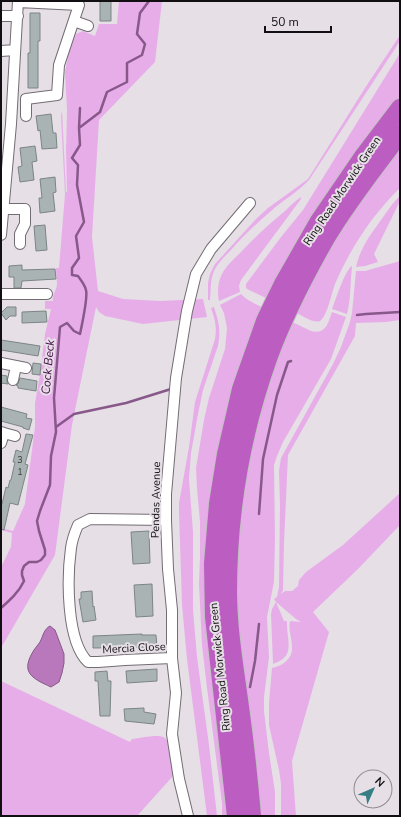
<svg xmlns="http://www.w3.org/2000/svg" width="401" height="817" font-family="'Nunito Sans',sans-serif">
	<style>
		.green { fill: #e7ade9 }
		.water { fill: #b978bc; stroke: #875889 }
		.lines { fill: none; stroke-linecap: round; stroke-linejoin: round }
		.stream { stroke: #875889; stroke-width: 2.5 }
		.building { fill: #aab3b4; stroke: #7c8586 }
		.street-casing { stroke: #726d73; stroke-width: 12 }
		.highway-casing { stroke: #c1c1c1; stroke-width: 20 }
		.street { stroke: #fff; stroke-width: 10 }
		.highway { stroke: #bc5ec1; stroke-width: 18 }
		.labels { text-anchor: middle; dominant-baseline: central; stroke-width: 4; stroke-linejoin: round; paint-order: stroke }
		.number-label { font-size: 9px; fill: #37383a }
		.street-label { font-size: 11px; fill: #110f11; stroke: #e6dfe6 }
		.water-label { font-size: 12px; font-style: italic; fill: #450749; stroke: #e6dfe6 }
	</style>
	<rect width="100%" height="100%" fill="#e6dfe6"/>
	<path class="green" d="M119,1h43l-7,61 -56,58 -7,117 6,54 25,8 37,2 43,-2 4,18 -64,7 -38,-8 -6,-4 -3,-5 -24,118 -17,130 -54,93v-81l10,-20 1,-14 -11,-3v-2l12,3 12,-27 10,-77v-24l5,-28 5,-41 6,-25h-6v-8h8c-1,-6 3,-10 4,-16 0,-5 -1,-12 -1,-17h3l6,-74 -4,-77 1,-7 4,82h1l-1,-41 1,-41 -2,-38 4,-21 7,-17 7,-3 12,5 4,-12h18z
		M400,35v6l-91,139c-11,12 -26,20 -38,31 -14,12 -28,25 -40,39 -6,6 -12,12 -16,19 -5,9 -4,20 -5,30v1h-2v-17l2,-9 5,-10 41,-45 12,-11 40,-29 57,-91z
		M400,53v45l-51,69 -81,132 -19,-9 -3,-2v-4l35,-47 22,-27z
		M400,144v44c-28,27 -50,61 -65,96 -3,8 -8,33 -15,37 -6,3 -19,-6 -25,-9l26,-51 34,-55z
		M400,196v5l-26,53 4,8 -13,4 -9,1c4,-18 14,-32 25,-47 6,-8 11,-17 19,-24z
		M301,197v2l-60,81 -2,6 1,6 -21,9c-2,-10 -1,-19 3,-27 4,-8 12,-15 18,-21 14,-15 29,-29 45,-42 5,-5 10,-10 16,-14z
		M400,261v59l-14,2 -30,1 -1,13 -67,119 -4,88 -1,47 -2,4 4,-3h7l6,-5 1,-6 7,-8 37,-27 57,-52v32l-42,44 -45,43 16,20 -37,129 4,55h-15v-32l-2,-14 -10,-45v-22l3,-35c10,-2 21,-9 20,-21 0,-9 -4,-17 -2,-26l11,1 -5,-3 -20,-17 8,19h3c-1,19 10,35 -14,43l-2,-50 1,-5 4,-7 -2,-3 3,-2 2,-10 1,-82 -1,-34 2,-13 52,-94 8,-17 9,-25 2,-9 4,-42h9z
		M351,266l1,1c-2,16 -1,32 -5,47l-15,-5c5,-13 11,-33 19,-43z
		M241,294c6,7 17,11 25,15l-35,98v409h-9v-13l-15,-115 -5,-43 -3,-61 1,-28v-34l-3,-34 -1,-20 8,-48 5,-22 16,-49 2,-21 -3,-15 -4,-8z
		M214,307c5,16 7,23 4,39l-15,44 -5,24 -7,39 -2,26 4,53v78l4,47 12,88 8,71h-10l-20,-157 -5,-54 -3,-93v-9l10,-56 6,-45 20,-63c2,-13 0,-19 -4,-31z
		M332,312l14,5 -15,42 -48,83 -6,14 -3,9 1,73 -1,44 -7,35 2,40 -5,40v14l5,42 6,39v24h-18l-23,-212 4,-7v-26l-4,-7 11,-106 43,-138 23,11c15,4 17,-8 21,-19z
		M1,681l129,61 2,-3c8,-1 25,-5 31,-2 3,1 3,2 5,5l5,34 -36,40h-136z"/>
	<path class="water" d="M50,626l5,4 9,24v9l-2,10 -3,9 -8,5c-20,-9 -31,-15 -17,-37 2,-3 4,-5 6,-8 3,-6 4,-13 10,-16z"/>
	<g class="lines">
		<path class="stream" d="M79,128l1,-20
			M357,315l9,-1 34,-2
			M56,427l18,-13 52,-11 45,-14
			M259,514l4,-55 14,-64 11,-33 3,-1
			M1,608c9,-8 18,-16 23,-27l-2,-6v-4l2,-5 5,-4h8l4,-2 4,-5v-5l-6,-19 -2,-10 3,-10 10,-26 1,-29 5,-24 -2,-34 6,-71 7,-4 7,8 6,3c2,-10 8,-36 6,-44 -1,-5 -5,-10 -8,-14l-6,-1v-7l7,-10 -3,-22 8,-14 -7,-37 1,-20 -6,-7 8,-13 -1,-17 21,-16 7,-20 20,-10v-19l15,-8 3,-11 -8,-10 3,-21 9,-12
			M250,687l5,-26 4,-37"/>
	</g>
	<path class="building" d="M100,1h11v20h-11z
		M30,13h10v28h-2v47h-10v-35h2z
		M51,114l2,19h3l1,15 -15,1 -2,-19 -2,1 -2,-15z
		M35,146l2,15 -5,1 2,18 -14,2 -2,-15 4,-1 -2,-18z
		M55,177l1,15 -3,1 2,18 -15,2 -1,-15h3l-2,-19z
		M45,225l2,25 -11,1 -2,-25z
		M22,265v5l33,-1 1,10 -34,2 -1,7h-7v-11h-5v-11z
		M7,307h9v9h-6l-4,4 -5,-7z
		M46,311l1,11 -25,1v-11z
		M1,340l39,6 -2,10 -37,-6z
		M33,363l8,1 -1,11 -8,-1z
		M1,375l6,1v6l1,2 -7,-1z
		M20,378l17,3 -1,10 -18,-3v-2l-2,-1 2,-1z
		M1,407l26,7 -1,4 6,1 -3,11 -6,-2v-1l-22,-6z
		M26,434l7,1 -8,29 3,1 -10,40 -8,-2 -6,27 -3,-1v-25h1l4,-17 2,1 2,-8h1l4,-18h-2l3,-12 6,2z
		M149,531l1,32 -17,1 -2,-32z
		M152,584l1,32 -17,1 -2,-32z
		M92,591l1,16 1,-1 2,14 -13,2 -4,-23h2v-7z
		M142,634v1h14l1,12 -64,1v-12z
		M157,669v12l-30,2 -1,-12z
		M107,671l1,10h3l-1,35h-10l-2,-35h-3v-9z
		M144,708v4l12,2 -2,10 -29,-3 -1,-12z"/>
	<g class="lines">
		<g class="street-casing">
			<path id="street" d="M18,2l61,3 -20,60 -2,30 -31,4v17
				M1,16h17
				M74,21l14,5
				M1,51l14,-1
				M4,209h21v15l-5,10v10
				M1,235l10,-111 7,-123
				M1,294h46
				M1,363l15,3 -3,14
				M16,366l10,2
				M1,432l3,1 -3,10
				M4,433l11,3
				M166,520l-76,-1 -12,6c-3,7 -6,15 -7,23 -4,29 -5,93 17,114h10l27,-2 47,-2
				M188,816l-9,-37 -7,-45 4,-41 -4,-35v-48l-4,-41 -2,-49v-26l10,-116 11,-67 9,-37 15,-25 39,-46"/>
		</g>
		<g class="highway-casing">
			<path id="highway" d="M236,816l-22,-199 -1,-53 5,-60 8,-50 15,-65 24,-68 18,-37 36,-63 43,-63 38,-50
				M252,816c-3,-36 -7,-73 -12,-109 -5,-38 -12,-77 -12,-116 0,-80 14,-160 41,-235 15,-41 36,-81 57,-118 22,-37 49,-71 74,-104"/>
		</g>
		<use href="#street" class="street"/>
		<use href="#highway" class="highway"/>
	</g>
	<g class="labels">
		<g class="number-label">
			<text x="20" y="460">3</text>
			<text x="20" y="472">1</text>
		</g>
		<g class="street-label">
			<text transform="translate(342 191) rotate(-56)">Ring Road Morwick Green</text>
			<text transform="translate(156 500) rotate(-89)">Pendas Avenue</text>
			<text transform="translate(134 648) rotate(-3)">Mercia Close</text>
			<text transform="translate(220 667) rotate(-96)">Ring Road Morwick Green</text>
		</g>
		<g class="water-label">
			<text transform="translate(48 367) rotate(-85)">Cock Beck</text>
		</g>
	</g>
	<rect width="401" height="817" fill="none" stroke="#110f11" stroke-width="4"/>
	<g transform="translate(373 789) rotate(45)"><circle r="19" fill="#e6dfe6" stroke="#918c91"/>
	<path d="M0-3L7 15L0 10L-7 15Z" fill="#367d85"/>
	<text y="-6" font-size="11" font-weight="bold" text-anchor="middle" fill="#110f11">N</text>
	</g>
	<path d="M265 26v6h66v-6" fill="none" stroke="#110f11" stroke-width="2"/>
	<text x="271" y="26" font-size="12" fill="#110f11" stroke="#e6dfe6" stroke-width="3" paint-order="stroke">50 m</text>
</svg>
